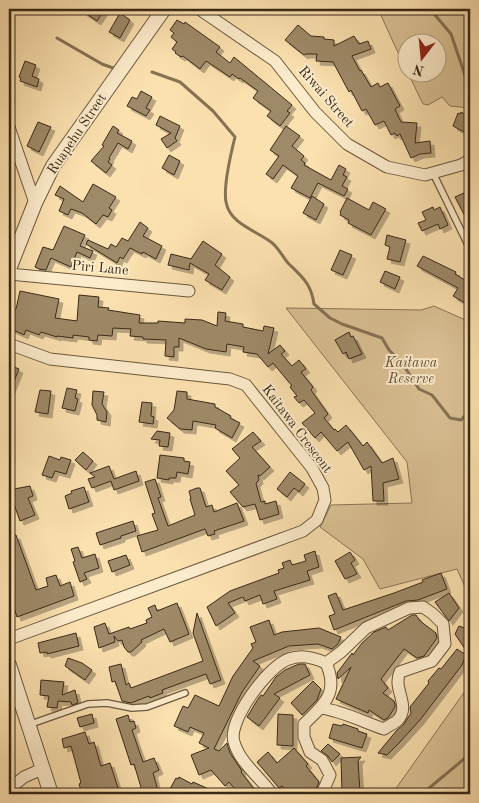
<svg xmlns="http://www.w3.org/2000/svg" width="479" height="803" font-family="'Old Standard TT',serif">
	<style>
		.green { fill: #dbc296; stroke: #8a7656 }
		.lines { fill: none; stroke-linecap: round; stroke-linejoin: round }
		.stream { stroke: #867254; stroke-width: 3 }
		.building { fill: #9e8967; stroke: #392917; filter: url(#shadow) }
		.service-casing { stroke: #6a573d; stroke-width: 8 }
		.minor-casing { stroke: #6a573d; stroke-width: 13 }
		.tertiary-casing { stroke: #6a573d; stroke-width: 16 }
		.service { stroke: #fdeccc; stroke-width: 5.5 }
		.minor { stroke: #fdeccc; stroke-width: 11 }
		.tertiary { stroke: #fdeccc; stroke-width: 14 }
		.labels { text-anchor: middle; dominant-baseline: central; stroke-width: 4; stroke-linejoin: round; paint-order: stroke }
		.street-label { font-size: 14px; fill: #392917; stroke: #fdeccc }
		.park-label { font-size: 14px; font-style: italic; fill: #624f37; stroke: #fdeccc }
	</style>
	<defs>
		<filter id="shadow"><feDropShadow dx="4" dy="4" stdDeviation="0" flood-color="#0004"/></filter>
	</defs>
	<rect width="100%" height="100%" fill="#fce1b0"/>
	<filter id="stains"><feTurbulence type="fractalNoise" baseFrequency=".004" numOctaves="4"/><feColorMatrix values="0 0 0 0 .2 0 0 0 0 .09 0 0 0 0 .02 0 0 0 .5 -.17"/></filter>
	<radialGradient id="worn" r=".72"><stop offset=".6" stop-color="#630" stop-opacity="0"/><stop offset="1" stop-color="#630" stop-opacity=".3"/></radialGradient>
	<path class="green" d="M378,9h92v99l-20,-2 -8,-9 -14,8 -5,-1 -15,-31 28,-1v-30h-30v28z
		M434,306l36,16v276l-13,-29 -77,20 -17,-30 -43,-32 11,-22 81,-2 -5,-41 -121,-154 135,2z
		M470,684v110h-78z"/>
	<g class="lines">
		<path class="stream" d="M430,9l21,25 19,56
			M57,38l45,26 14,5
			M152,72l28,10 33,29 22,26c-4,16 -12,49 -9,65 4,22 29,28 45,40 7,5 11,14 17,21 14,14 23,20 26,41l16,14 12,6 40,14 7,12 13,13 17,26 13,6 18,23 11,2 9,-10
			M470,502v12
			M422,794l48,-40"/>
	</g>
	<path class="building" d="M79,9h26l-8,12z
		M120,13l10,7 -10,18 -11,-6z
		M177,20l7,4 1,-2 35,25 -4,5 14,11 4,-6 58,48 -5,6 3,2 -10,13 -13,-10 4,-5 -18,-13 5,-7 -18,-13 -1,1 -7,-5 -2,3 -24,-16 -6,8 -17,-13 -2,1 -6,-4 1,-1 -4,-3 5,-7 -6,-5 3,-4 -4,-3z
		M298,25l13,11 13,1v2l10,1v6l20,-10 5,8 9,-3 3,8 -19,7 8,15 1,-1 10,17 7,-4 2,4 8,-4 12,23 -5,3 6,13 16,1 -2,20 15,-2 1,12 -11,1 -9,4 -11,-24 -3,2 -2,-3 -4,2 -7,-14 -9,4 -9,-16 -4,2 -11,-21 -2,2 -16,-30 -17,-1 1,-7h-11l-2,1 -19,-15z
		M25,61l11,4 -4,11 7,3 -2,8 -17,-6 1,-3 -2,-1z
		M141,91l11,6 -6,11 4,2 -4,6 -19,-10 5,-9 5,2z
		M461,112l9,5v18l-17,-9 5,-13 2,1z
		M160,116l20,10 -5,12 2,3 -10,7 -6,-9 10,-6 -15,-8z
		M38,122l13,5 -12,25 -12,-6z
		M113,126l6,4 -2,3 15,8 -4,8 -10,-6 -9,15 1,1 -2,3 4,3 -6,8 -15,-12 13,-15 -2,-1z
		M286,126l14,10 -8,10 12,10 -3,4 4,3 -1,2 27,15 8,-15 7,4 -3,6 4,2 -5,9 6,3 -4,7 -26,-13 -8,15 -19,-10 7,-12 -15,-11 -10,14 -7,-5 13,-18 -9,-6z
		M169,155l11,6 -6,14 -12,-7z
		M93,184l23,13 -7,11 3,2 -4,7 -5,-2 -7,9 -14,-11 -11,-4 -3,6 -9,-4 5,-12 -9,-4 5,-9 23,16z
		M468,191l2,4v31l-15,-29z
		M312,196l12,8 -8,16 -13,-7z
		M347,198l22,12 4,-8 13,7 -15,26 -23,-12 1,-3 -9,-5 1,-2 -1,-1z
		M433,207l1,3 6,-3 8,18 -8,4 -2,-5 -16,7 -4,-8 8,-3 -4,-8z
		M140,222l8,6 -5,8 19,10 -6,13 -13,-7 -1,2 -12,-6 -7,11 -3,-2 -3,6 -31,-19 2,-4 20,9 3,-5 5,3 6,-9 6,3z
		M64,226l21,9 -5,11 13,5 -3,7 -13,-6 -6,15 -20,-9 -5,12 -7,-1 -4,-2 8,-20 10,3z
		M387,235l19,5 -6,22 -13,-3 3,-12 -5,-2z
		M203,241l19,13 -7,11 15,12 -8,13 -17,-10 4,-6 -19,-11 -1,7 -21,-5 3,-11 20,5z
		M340,250l12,5 -9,20 -12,-5z
		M423,256l33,16 -1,2 15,9v17l-2,-1 -3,4 -12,-7 5,-8 -41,-22z
		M385,271l15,6 -5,12 -15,-7z
		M20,291l39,8 -4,19 22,3 2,-26 20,2 -1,10 11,1 -1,2 32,5 -1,8h19v-2l27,2v-4l17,1 15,6 1,-14 8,1 -1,8 18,3v3l20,4 1,-5 10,2 -6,26 12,-9 5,6 -4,3 11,12 7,-6 7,9 -5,3 12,15 -2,3 17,24 -4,4 10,12 1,-1 3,3 8,-7 17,21 4,-4 15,21 11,-5 6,21 -16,4 1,18h-11l-2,-35 -7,4 -16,-28 -11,9 -16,-19 -6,6 -13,-15 13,-10 -11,-13 -5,3 -5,-6 3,-1 -7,-9 2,-1 -19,-23 -5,4 -11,-13 -14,-2 1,-5 -17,-3 -1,8 -20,-3 -27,-11v9h-5v10l-9,-1 1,-16 -23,-1v-2l-13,-1 1,-7 -18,-1 -1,8 -14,-1 -1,6 -8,-1v-3l-16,-2v3l-16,-2v1l-16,-5 -2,3 -13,-5 -2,5 -15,-7v-22l7,3z
		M349,332l2,5 2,-1 9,18 -13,5 -3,-7 -3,2 -8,-14z
		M9,365l10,4 -10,25z
		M67,388l10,2 -2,8 3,1 -3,12 -13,-3z
		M40,390l11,1 -3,23 -13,-2z
		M93,391l11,1 -2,12 5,8 -1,10 -9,-2v-5l-5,-10z
		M177,391l10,1v7l28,5v3l16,9 -1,2 10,5 -8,15 -17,-10 1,-3 -23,-4 -1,9 -12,-1 -13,-11 7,-8z
		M142,402l10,1 -1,13 3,1 -1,7 -14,-2z
		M157,431l13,2 -2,14 -9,-1 1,-6 -9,-1z
		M253,432l8,9 -9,6 18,20 -10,9 -2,-1 1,5 -3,3 5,19 4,-1v3l11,-3 3,13 -19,6 -5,-16 -12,3 -13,-15 9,-7 -13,-14 14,-13 -8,-9z
		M83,452l10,9 -7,9 -11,-10z
		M160,455l24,3v3l6,1 -2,12 -11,-2 -1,6h-7v2l-12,-2z
		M49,456l11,4 1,-3 10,3 -5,14 -11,-3 -3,7 -10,-3z
		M109,466l5,13 22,-8 3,10 -25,9 -3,-9 -19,7 -4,-9 7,-2 -5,-4z
		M290,472l15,12 -6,8 -5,-4 -7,9 -10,-8z
		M155,479l6,18 -3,1 10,28 27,-11 -5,-16h1l-2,-8 8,-3h3l6,19 6,-2 2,7 23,-9 7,18 -30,10 1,3 -7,2 -3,-7 -63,23 -5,-16 21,-6 -6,-16 3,-1 -10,-31z
		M30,486l3,10 -5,2 7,17 -15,6 -11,-31z
		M84,487l5,15 -20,7 -4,-13 7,-3 -1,-2z
		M133,521l3,10 -15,5v2l-21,7 -4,-12z
		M16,535l20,55 12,-4 -2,-8 10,-3 4,11 10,-4 4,14 -57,21 -8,-25v-55z
		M78,547l4,11 13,-4 4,14 -15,5 3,6 -7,3 -7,-20 2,-1 -4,-12z
		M315,551l4,16 -12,4 3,9 -36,11 3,8 -14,5 -3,-9 -15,6 -2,-4 -15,6 7,10 -19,13 -9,-19 23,-16 49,-18 -1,-3 6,-2 -2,-5 8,-3 2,5 14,-4 -2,-6z
		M350,552l5,8 -4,3 6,11 -12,5 -10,-18z
		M126,555l4,10 -18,7 -4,-11z
		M441,573l6,16 -29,11 -12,1 -72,29 -5,-14 6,-2 -7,-18 8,-3 7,17 51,-17 29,-11 -1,-2z
		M449,593l10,15 -10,13 -14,-19z
		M177,603l12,31 -19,8 -6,-13 -23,11 1,2 -11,10h-3l-4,-5 -2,-7 -4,1 -4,-5 1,6 -16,6 -5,-21 11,-4 4,11 20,-7 1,2 17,-6 -1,-3 6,-3 -4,-9 7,-3 2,6z
		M197,613l24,67 -11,4 -4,-10 -44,16 1,3 -13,5 -1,-2 -18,7 -9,-2 -7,-20 -3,1 -3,-15 12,-3 5,21 3,-2 2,5 72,-27 -10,-28z
		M412,615h4l4,6 16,12 1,5 -13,18 -7,2 -13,-9 -23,30 7,9 -5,5 11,8 1,3v3l-7,11 -4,2 -15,-10 -1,3 -32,-14 15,-32 -13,12 -1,-6 15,-20 1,2 9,-12 12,-11 12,-5 2,3z
		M269,620l5,15 8,-3 37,-4 22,9 -3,7 -6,5 -14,-5 -29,2 -36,15 7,5 -18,26 -28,57 5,2 8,-8 3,10 12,18 -1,1 17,22h-19l-10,-12 -4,4 -14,-16 -12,5 -8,-20 18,-7 -10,-5 5,-10 -14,-6 -2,5 -14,-6 9,-20 5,2 7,-13 24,11 14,-30 20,-28 -2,-4 5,-2 -6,-15z
		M459,626l11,4v14l-3,8 -12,-18z
		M76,633l3,13 -32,8v-2l-7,1 -2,-10z
		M457,649l9,6 -4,10 -42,55 -21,23 -12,12 -9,-2 19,-23 7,-6 7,-11 -1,-6 19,-24 -1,-2 11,-13 2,1z
		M68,658l14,5 10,7 -7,10 -20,-14z
		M299,664h6l5,11 -36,19 6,4 -21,28 -12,-9 11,-18 3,-4 2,1 13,-19 9,-7z
		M41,680l23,2 -2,13 13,-5 3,13 -6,2 -1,-3 -13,-1 -1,7 -10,-1 2,-11 -9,-1z
		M313,681l8,8 -4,11 -15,15 -11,-12z
		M92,714l2,9 -14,4 -3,-9z
		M278,714l15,1v31l-16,-1z
		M128,715l2,7 4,-1 2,7 -4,2 11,32 11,-4 5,12 -6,3 6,21h-16l-9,-30 -3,1 -15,-46z
		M333,724l9,2 1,-2 15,5v2l9,3 -5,14 -33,-10z
		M85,732l4,12 5,-2 7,24 9,-3 8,25 -5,2 1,4h-32l-3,-10 2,-1 -10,-37 -7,2 -2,-9z
		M328,744l12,10 -8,8 -4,-6 -7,-5z
		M294,748l14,16 -2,2 13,16 -2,5 -10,7h-18l-7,-8 -3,2 -22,-26 11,-10 9,11z
		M361,757l-3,4 2,31 -18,1 -1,-35z
		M179,777l13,7 1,-2 27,12h-39l-11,-5 6,-11 2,1z"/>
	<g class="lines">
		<g class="service-casing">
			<path id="service" d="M433,173l37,76
				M28,725l60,-21 19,-1 25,5 15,-1 38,-14"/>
		</g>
		<g class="minor-casing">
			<path id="minor" d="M199,9l76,52 40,51 32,32 40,23 38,8 36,-10 9,-5
				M9,127l26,76
				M9,274l180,17
				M9,344l41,15 180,20 16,6 66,83 11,20 2,12 -8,20 -14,11 -294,108
				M321,708c22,3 42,14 63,21 4,-3 11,-6 14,-9 13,-15 -6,-31 2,-48l32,-11 13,-17 -2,-20 -10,-10 -10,-7 -14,1 -43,20 -25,24 -15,11
				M9,789l15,-12 18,-8
				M272,794c-13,-18 -32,-31 -38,-52 -7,-21 35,-77 55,-83 13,-5 26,-1 37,4 13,29 -1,41 -22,61v13l6,15 12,8 8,15 -8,19"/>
		</g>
		<g class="tertiary-casing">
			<path id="tertiary" d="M9,269l26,-66 18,-37 111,-157
				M9,665l42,129"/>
		</g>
		<use href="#service" class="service"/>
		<use href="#minor" class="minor"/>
		<use href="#tertiary" class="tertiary"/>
	</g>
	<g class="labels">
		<g class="street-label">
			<text transform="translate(326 97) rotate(49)">Riwai Street</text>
			<text transform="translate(77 134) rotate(-56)">Ruapehu Street</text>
			<text transform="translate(100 268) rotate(5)">Piri Lane</text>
			<text transform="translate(297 429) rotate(53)">Kaitawa Crescent</text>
		</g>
		<g class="park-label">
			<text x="411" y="363">Kaitawa<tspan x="411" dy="16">Reserve</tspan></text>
		</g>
	</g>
	<rect width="479" height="803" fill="none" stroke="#fce1b0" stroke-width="30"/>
	<rect x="10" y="10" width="459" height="783" fill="none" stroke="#392917" stroke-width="2.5"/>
	<rect x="15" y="15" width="449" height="773" fill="none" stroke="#392917"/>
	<g transform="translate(422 58) rotate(196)"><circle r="24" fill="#fdeccc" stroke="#af9e84"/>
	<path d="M0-4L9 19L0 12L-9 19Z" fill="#8f2418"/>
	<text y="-8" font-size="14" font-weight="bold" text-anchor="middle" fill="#392917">N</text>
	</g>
	<rect width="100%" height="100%" filter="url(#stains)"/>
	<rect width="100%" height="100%" fill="url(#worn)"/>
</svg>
